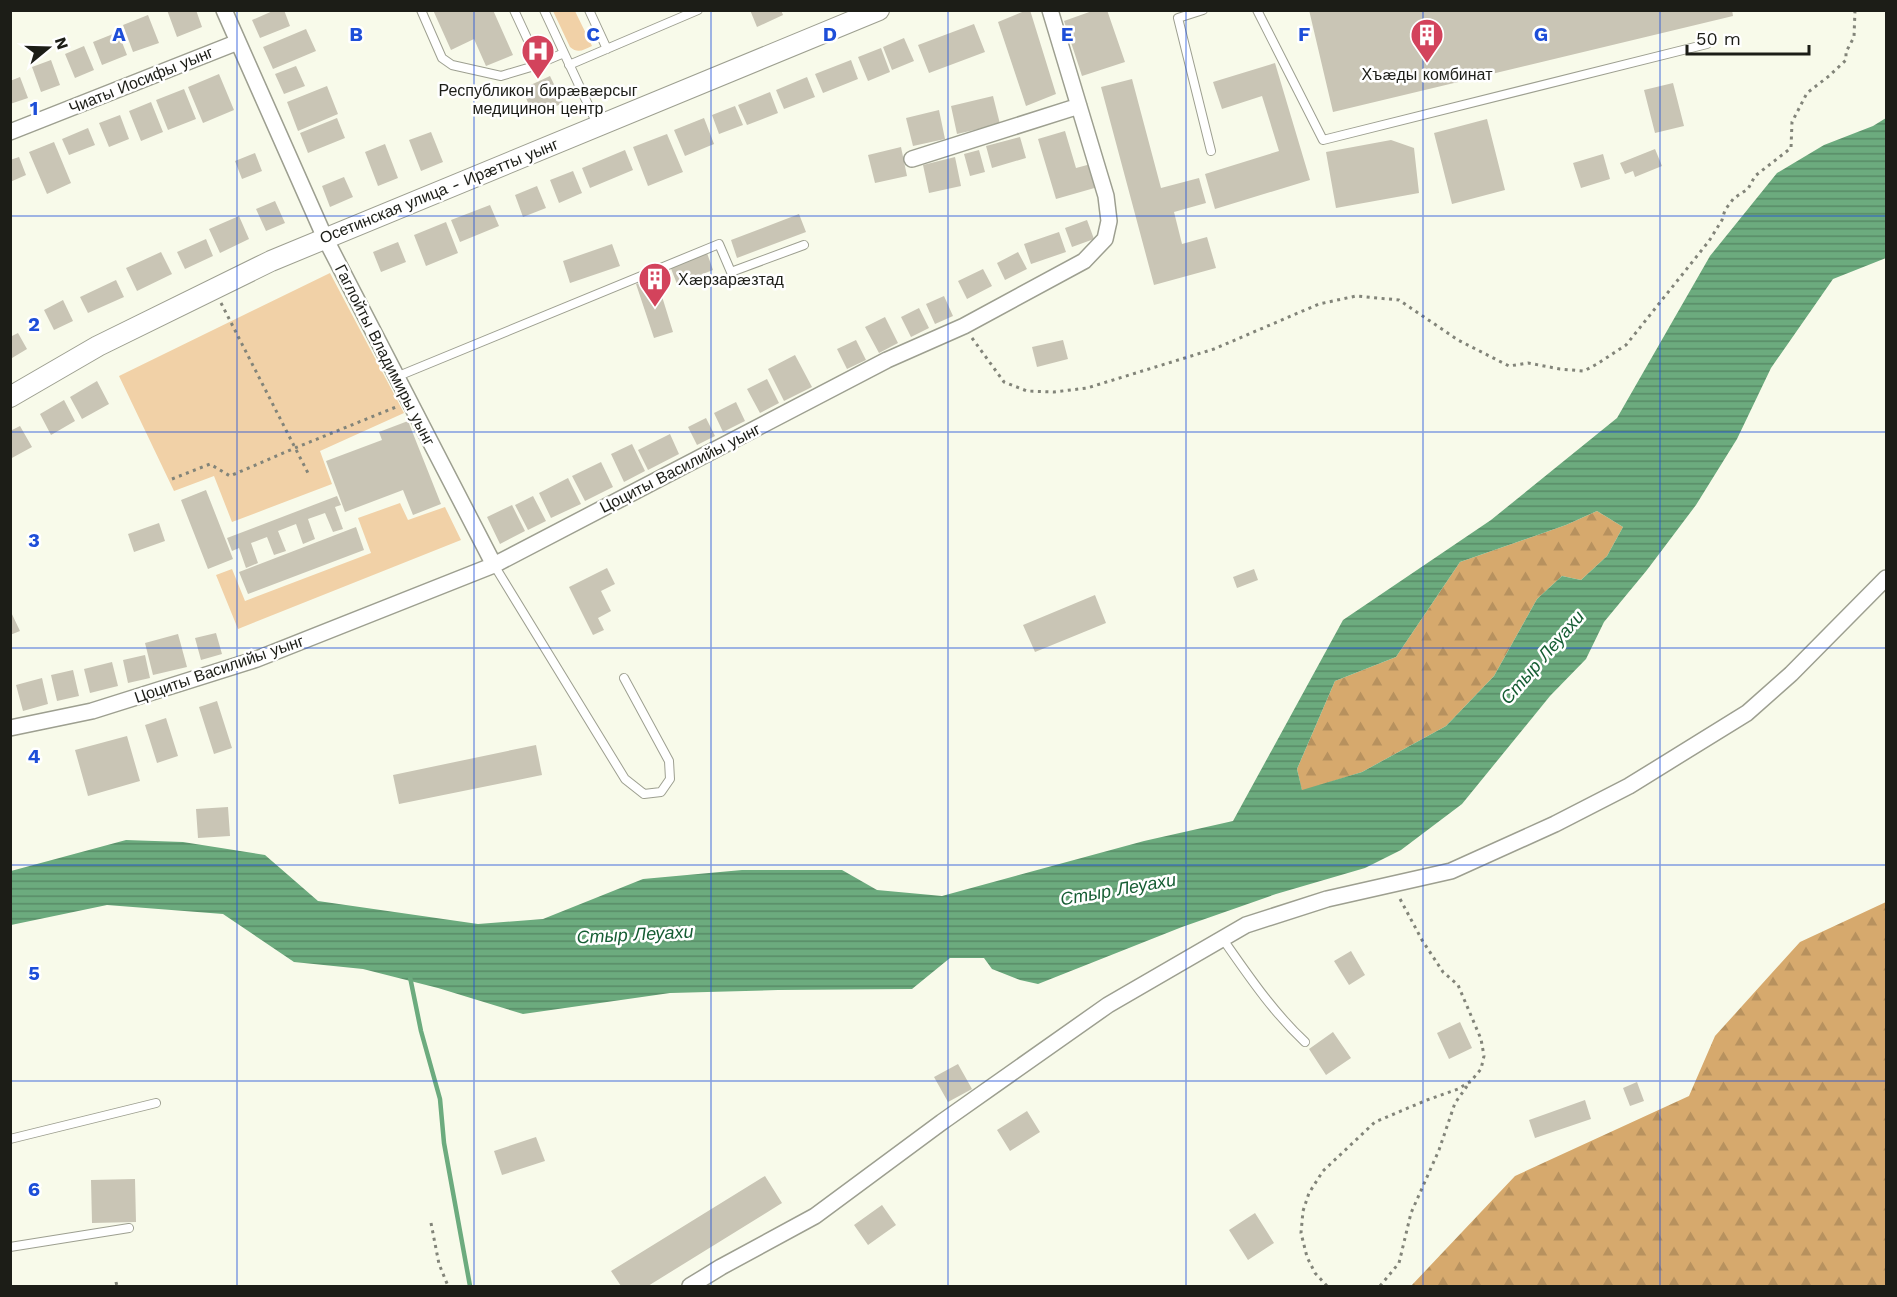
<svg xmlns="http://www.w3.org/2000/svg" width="1897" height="1297" font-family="'Work Sans',sans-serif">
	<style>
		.green { fill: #f1d1a7 }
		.forest { fill: url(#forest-firs) }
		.water { fill: url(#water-rules); fill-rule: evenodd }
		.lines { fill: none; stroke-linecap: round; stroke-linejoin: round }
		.stream { stroke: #6cab7e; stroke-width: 4.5 }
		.building { fill: #c9c5b5 }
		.service-casing { stroke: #9d9f90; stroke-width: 10 }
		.minor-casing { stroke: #9d9f90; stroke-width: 18 }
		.tertiary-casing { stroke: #9d9f90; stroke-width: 22 }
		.path { stroke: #828479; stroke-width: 3; stroke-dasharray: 3 4.5; stroke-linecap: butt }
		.service { stroke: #fff; stroke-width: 8 }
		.minor { stroke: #fff; stroke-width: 15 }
		.tertiary { stroke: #fff; stroke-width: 20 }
		.grid { fill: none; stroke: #1d4ed8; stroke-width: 1.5; stroke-opacity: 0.55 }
		.labels { text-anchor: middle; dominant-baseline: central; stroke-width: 5; stroke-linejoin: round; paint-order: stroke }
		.poi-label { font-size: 16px; fill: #1c1d17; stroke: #fff }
		.street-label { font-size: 16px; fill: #1c1d17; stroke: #fff }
		.water-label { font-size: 18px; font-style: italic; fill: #155d33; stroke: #fff }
		.grid-label { font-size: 20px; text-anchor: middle; font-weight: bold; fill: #1d4ed8; stroke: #fff; stroke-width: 5; stroke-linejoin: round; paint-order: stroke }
	</style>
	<defs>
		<pattern id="forest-firs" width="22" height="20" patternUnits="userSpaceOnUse" patternTransform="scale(1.5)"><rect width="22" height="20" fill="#d6a96d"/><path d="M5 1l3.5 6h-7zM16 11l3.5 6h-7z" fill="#b7915e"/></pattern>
		<pattern id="water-rules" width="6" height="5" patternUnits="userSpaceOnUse" patternTransform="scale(1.5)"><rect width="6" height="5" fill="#6cab7e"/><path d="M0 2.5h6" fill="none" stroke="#588b66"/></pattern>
	</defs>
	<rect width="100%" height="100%" fill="#f8faea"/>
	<path class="green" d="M553,11h22l17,35c-9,4 -14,8 -22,1z
		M330,273l74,140 -84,38 12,33 -100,38 -18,-46 -40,15 -55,-115z
		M400,503l8,17 37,-13 16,33 -223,89 -22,-54 16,-6 13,32 126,-48 -13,-35z"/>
	<path class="forest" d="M1597,511l26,16 -16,29 -26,24 -19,-4 -25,23 -43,77 -48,50 -84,46 -60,19 -5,-22 38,-88 61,-24 64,-95 106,-37z
		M1886,902v383l-1,1h-474l104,-110 174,-80 26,-60 85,-94z"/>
	<path class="water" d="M1886,118v140l-53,21 -62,89 -34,71 -41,66 -49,65 -43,52 -18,37 -36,37 -88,108 -61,46 -36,18 -89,26 -94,33 -144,57 -18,-4 -28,-11 -8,-11h-34l-38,31 -134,1 -108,3 -147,21 -85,-26 -75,-19 -69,-7 -71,-48 -116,-9 -96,20v-54l115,-31 57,2 82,13 53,46 160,23 65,-5 100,-40 99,-9h100l35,20 65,6 202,-55 89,-20 110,-201 148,-100 126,-102 93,-162 67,-83 47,-28 49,-19zM1597,511l26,16 -16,29 -26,24 -19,-4 -25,23 -43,77 -48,50 -84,46 -60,18 -5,-21 38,-88 61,-24 64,-95 106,-37z"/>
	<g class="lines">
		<path class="stream" d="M410,977l11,54 19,68 4,44 26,143"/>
	</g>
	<path class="building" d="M167,10h29l6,17 -25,10z
		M275,10h9l6,16 -30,12 -8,-18z
		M433,10h60l20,45 -27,11 -12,-27 -23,11z
		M750,10h31l2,5 -26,12z
		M1027,10h3l26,84 -30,12 -28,-84z
		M1095,10h12l18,52 -43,14 -18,-55z
		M1309,10h423l1,6 -400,96z
		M148,15l11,28 -26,9 -10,-27z
		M974,24l11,28 -56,21 -11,-28z
		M306,29l10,22 -43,18 -10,-22z
		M118,32l9,23 -25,10 -9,-23z
		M904,38l10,23 -22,9 -9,-23z
		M84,46l10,24 -19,8 -10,-24z
		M881,48l9,24 -22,9 -10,-24z
		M51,60l9,25 -19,7 -9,-25z
		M851,60l7,19 -35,14 -8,-19z
		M1275,63l35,117 -95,29 -10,-35 74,-23 -17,-55 -40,13 -9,-27z
		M296,66l9,20 -21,8 -9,-20z
		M219,74l15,36 -31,13 -15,-36z
		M550,76l13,27 -29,13 -12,-27z
		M20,77l8,21 -18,6v-23z
		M807,77l8,20 -31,12 -8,-19z
		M1132,79l29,109 38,-10 7,25 -32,9 8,32 25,-7 9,31 -62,17 -53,-198z
		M1673,83l11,43 -29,7 -11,-43z
		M327,86l11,28 -40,17 -11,-29z
		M184,89l12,30 -28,11 -12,-30z
		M770,92l8,21 -31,12 -9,-20z
		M993,96l7,28 -43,10 -6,-28z
		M151,102l12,30 -22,9 -12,-30z
		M735,106l8,19 -24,9 -7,-19z
		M939,110l6,29 -32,7 -7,-28z
		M120,115l9,24 -20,8 -10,-24z
		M337,118l8,20 -37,15 -8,-20z
		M704,118l10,26 -29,12 -11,-26z
		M1487,119l18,71 -53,14 -18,-71z
		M88,128l7,17 -26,10 -7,-16z
		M1065,131l11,37 15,-4 7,23 -42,12 -18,-60z
		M431,132l12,30 -22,9 -12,-31z
		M667,134l16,38 -35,14 -15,-39z
		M1020,137l6,21 -34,10 -6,-22z
		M1391,140l23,8 5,45 -83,15 -10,-56z
		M54,142l17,41 -24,11 -18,-42z
		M385,144l13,34 -20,8 -13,-34z
		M901,147l6,29 -32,7 -7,-28z
		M1655,149l7,17 -27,11 -2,-6 -8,3 -5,-11z
		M625,150l8,20 -43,18 -8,-20z
		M979,150l6,22 -15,4 -6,-22z
		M255,153l7,18 -20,8 -7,-18z
		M1603,154l7,25 -29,9 -8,-25z
		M19,157l7,18 -16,7v-22z
		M955,157l6,29 -32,7 -6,-28z
		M573,171l9,22 -23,10 -9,-23z
		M344,177l9,20 -23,10 -8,-21z
		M537,186l9,22 -23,9 -8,-22z
		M275,201l10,22 -19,8 -10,-22z
		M490,205l9,21 -39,16 -9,-22z
		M799,214l7,18 -69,26 -6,-18z
		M239,216l10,23 -29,14 -11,-24z
		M1087,220l7,19 -22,8 -7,-19z
		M446,222l12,31 -32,13 -12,-31z
		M1059,232l7,20 -35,12 -7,-20z
		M206,239l7,17 -28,13 -8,-17z
		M398,242l8,20 -25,10 -8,-20z
		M612,244l8,22 -50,17 -7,-22z
		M161,252l11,22 -35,17 -11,-23z
		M1018,252l9,17 -22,11 -8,-17z
		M707,253l6,17 -36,14 -7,-18z
		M983,269l9,17 -25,13 -9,-18z
		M656,277l17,55 -19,6 -18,-54z
		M116,280l8,17 -36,16 -8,-16z
		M944,296l9,20 -18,8 -9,-20z
		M63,300l10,21 -19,9 -10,-20z
		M919,308l10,20 -18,9 -10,-20z
		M885,317l13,26 -19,10 -14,-26z
		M18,333l9,16 -15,9 -2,-3v-18z
		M856,340l10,20 -19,9 -10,-20z
		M1063,340l5,19 -31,8 -5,-20z
		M795,355l17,32 -28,14 -16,-32z
		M767,379l12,24 -19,10 -13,-24z
		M97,381l12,23 -27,15 -12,-22z
		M64,400l11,21 -24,14 -11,-21z
		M736,402l9,19 -22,11 -9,-19z
		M706,418l9,18 -18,9 -9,-18z
		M408,421l33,83 -28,11 -10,-25 -58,22 -19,-51 56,-21 -3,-8z
		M20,426l12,21 -22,12v-28z
		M670,434l9,20 -31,16 -10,-20z
		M632,444l13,27 -21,11 -13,-28z
		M601,462l12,25 -28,14 -13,-25z
		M568,478l13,26 -30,14 -12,-25z
		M206,490l27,69 -25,10 -27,-69z
		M337,496l4,9 -6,2 8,22 -10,3 -8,-19 -17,6 7,20 -12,5 -7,-20 -18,7 8,20 -12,4 -7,-18 -16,6 7,20 -12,5 -7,-20 -7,3 -5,-13z
		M533,496l13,25 -18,9 -13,-25z
		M512,505l13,26 -25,13 -13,-27z
		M159,523l6,18 -31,11 -6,-18z
		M356,527l8,23 -116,44 -9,-22z
		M607,568l8,16 -14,7 10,20 -13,7 6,12 -11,5 -24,-48z
		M1254,569l4,11 -21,8 -4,-11z
		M1095,595l11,28 -71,29 -12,-27z
		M10,610l10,21 -10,4z
		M216,633l6,21 -21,6 -6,-22z
		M178,634l9,33 -34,8 -8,-32z
		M145,655l5,23 -22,5 -5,-23z
		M112,662l6,24 -28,7 -6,-24z
		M73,670l6,26 -22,5 -6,-26z
		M42,678l6,26 -25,7 -7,-26z
		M217,701l15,47 -18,6 -15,-47z
		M166,718l12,38 -21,7 -12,-38z
		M127,736l13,45 -52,15 -13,-46z
		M536,745l6,30 -143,29 -6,-29z
		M228,807l2,29 -32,2 -2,-29z
		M1351,951l14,24 -16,10 -15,-24z
		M1460,1022l12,26 -23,11 -12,-26z
		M1333,1032l18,26 -25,17 -17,-26z
		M958,1064l14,25 -24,13 -14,-25z
		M1637,1082l7,19 -14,5 -7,-18z
		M1585,1100l6,19 -56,19 -6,-18z
		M1027,1111l13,21 -30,19 -13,-21z
		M536,1137l9,24 -43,14 -8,-24z
		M765,1176l17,27 -134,83h-27l-10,-15z
		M135,1179l1,43 -44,1 -1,-43z
		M882,1205l14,20 -28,20 -14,-20z
		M1255,1213l19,30 -26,17 -19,-30z"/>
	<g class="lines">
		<g class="service-casing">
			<path id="service" d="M421,10l21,48 10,7 49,11 30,-9 33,-14
				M514,10l25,54
				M544,10l54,116
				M589,10l18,39
				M1203,10l-25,8 33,133
				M1257,10l66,130 384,-96
				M569,65l129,-55
				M396,377l323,-133 12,28 73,-27
				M494,565l131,214 19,15 17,-2 9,-13 -1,-18 -45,-83
				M1222,938c26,37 50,73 83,104
				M10,1139l146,-36
				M10,1247l119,-19"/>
		</g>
		<g class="minor-casing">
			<path id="minor" d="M224,10l101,228 169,327
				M10,132l228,-90
				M912,159l167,-53
				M10,728l82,-17 165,-52 237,-94 393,-205 77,-34 120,-65 21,-22 4,-18 -3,-25 -56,-186
				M690,1286l31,-19 94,-51 127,-94 166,-117 138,-80 81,-26 124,-28 104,-47 74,-38 118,-73 44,-39 95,-96"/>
		</g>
		<g class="tertiary-casing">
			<path id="tertiary" d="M10,397l88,-51 173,-85 608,-251"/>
		</g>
		<path class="path" d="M221,303l88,172
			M972,338l32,44 23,9 27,1 33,-4 127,-39 105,-45 37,-8 43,4 59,40 51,26 19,-3 32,6 24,2 13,-7 29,-19 83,-104 13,-21 3,-10 9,-12 14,-9 7,-13 36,-28 1,-26 15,-29 22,-17 17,-16v-8l8,-15 1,-27
			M172,479l38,-15 20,12 65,-28 101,-41
			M431,1223l8,41 9,22
			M116,1282l1,4
			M1327,1286l-12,-13 -8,-16 -6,-24 2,-22 6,-18 14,-22 52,-49 52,-22 31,-11 13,-8 10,-12 3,-13 -3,-17 -23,-54 -15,-13 -21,-32 -23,-43
			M1380,1286l19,-23 12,-50 28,-63 16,-47 15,-21"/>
		<use href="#service" class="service"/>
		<use href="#minor" class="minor"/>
		<use href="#tertiary" class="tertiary"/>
	</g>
	<path class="grid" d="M237,10v1276M474,10v1276M711,10v1276M948,10v1276M1186,10v1276M1423,10v1276M1660,10v1276M10,216h1876M10,432h1876M10,648h1876M10,865h1876M10,1081h1876"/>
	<defs>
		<g id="building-pin" transform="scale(1.725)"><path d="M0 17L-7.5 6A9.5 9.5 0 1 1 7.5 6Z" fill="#d3435c" stroke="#fff"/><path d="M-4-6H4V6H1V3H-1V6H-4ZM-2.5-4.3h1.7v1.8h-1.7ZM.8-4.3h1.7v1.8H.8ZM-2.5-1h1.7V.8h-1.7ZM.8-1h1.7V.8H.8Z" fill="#fff"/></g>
		<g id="hospital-pin" transform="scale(1.725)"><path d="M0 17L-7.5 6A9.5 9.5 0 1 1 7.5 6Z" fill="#d3435c" stroke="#fff"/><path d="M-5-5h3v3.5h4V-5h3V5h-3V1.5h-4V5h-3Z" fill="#fff"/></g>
	</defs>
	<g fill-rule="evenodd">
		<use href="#building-pin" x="1427" y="35"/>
		<use href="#hospital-pin" x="538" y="51"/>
		<use href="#building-pin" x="655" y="279"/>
	</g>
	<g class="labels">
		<g class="poi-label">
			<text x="1427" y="74">Хъæды комбинат</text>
			<text x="538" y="90">Республикон бирæвæрсыг<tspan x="538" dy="18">медицинон центр</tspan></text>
			<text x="678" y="279" text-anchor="start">Хæрзарæзтад</text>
		</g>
		<g class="street-label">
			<text transform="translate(141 80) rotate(-22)">Чиаты Иосифы уынг</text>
			<text transform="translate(439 191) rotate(-22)">Осетинская улица - Ирæтты уынг</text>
			<text transform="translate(385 355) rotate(63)">Гаглойты Владимиры уынг</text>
			<text transform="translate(680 468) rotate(-27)">Цоциты Василийы уынг</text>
			<text transform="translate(219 669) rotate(-19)">Цоциты Василийы уынг</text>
		</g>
		<g class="water-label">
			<text transform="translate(1542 657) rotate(-49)">Стыр Леуахи</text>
			<text transform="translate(1118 889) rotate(-10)">Стыр Леуахи</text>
			<text transform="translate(635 934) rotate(-3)">Стыр Леуахи</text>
		</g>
	</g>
	<g class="grid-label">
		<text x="119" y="41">A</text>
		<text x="356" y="41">B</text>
		<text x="593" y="41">C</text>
		<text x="830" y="41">D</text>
		<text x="1067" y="41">E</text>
		<text x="1304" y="41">F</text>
		<text x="1541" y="41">G</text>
		<text x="34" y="115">1</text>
		<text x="34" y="331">2</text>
		<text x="34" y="547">3</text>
		<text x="34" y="763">4</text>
		<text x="34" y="980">5</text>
		<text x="34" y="1196">6</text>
	</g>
	<rect width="1897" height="1297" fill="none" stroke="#1c1d17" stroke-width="24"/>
	<g transform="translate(48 48) rotate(71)" stroke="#ffffff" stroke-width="4.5" paint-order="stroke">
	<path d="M0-4.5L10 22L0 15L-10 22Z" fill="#1c1d17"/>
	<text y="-9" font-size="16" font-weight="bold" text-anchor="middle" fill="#1c1d17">N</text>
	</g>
	<path d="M1687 45v9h122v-9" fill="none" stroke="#1c1d17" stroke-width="3"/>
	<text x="1696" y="45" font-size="18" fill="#1c1d17" stroke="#ffffff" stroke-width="4.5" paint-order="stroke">50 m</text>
</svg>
